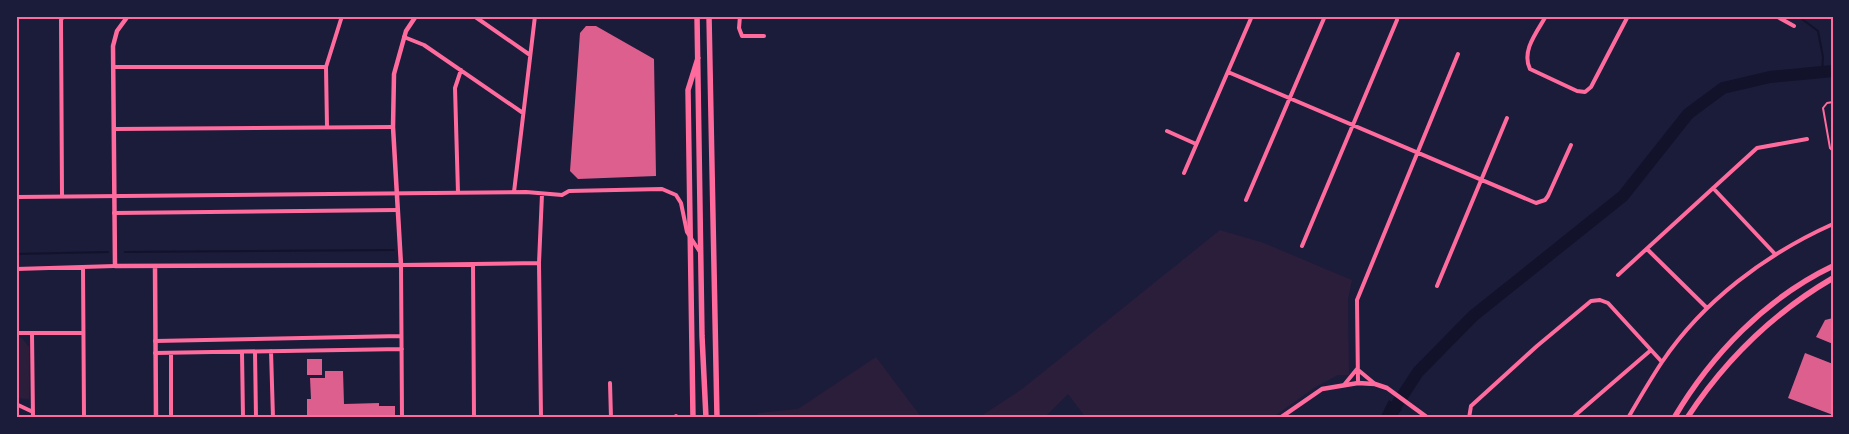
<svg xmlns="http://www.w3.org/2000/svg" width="1849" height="434" font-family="Mulish,sans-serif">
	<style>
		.green { fill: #2a1e3b }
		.water { fill: #12122b }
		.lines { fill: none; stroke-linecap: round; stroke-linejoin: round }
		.stream { stroke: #12122b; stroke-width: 2 }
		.river { stroke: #12122b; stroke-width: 12 }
		.building { fill: #dd5f8e }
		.service { stroke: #ff6b9d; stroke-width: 2 }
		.minor { stroke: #ff6b9d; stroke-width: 4 }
		.tertiary { stroke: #ff6b9d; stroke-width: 4.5 }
		.primary { stroke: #ff6b9d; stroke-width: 5.5 }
		.trunk { stroke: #ff6b9d; stroke-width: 5.5 }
		.neatline { fill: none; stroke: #ff6b9d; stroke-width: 2 }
	</style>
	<rect width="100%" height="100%" fill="#1b1b3a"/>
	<path class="green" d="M1220,230l44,13 88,37 -4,19 1,76h-11l-24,13 -42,30h-186l-18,-24 -24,24h-66l44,-29z
		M16,337l6,1 7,9v52l-13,-1z
		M876,357l46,61h-166l2,-5 40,-4z"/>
	<path class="water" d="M1389,400l13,9 -7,9h-15z"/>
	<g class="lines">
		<path class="stream" d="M1798,16l20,15 5,26 -1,15
			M125,252l269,-2
			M16,254l92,-2"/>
		<path class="river" d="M1388,418l30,-46 55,-56 150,-120 65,-82 35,-26 47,-11 63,-6"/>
	</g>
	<path class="building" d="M586,26h10l58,33 2,117 -78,3 -8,-8 10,-138z
		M1833,318v26l-17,-7 9,-17z
		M1805,353l28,11v51l-45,-17z
		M307,359h15v16h-15z
		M325,371h18l1,33 35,-1v3h16v12h-88v-19h4l-1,-21h15z"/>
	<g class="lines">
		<path class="service" d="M1833,102l-6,1 -4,5 7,40 3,3"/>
		<path class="minor" d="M474,16l56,39
			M740,16l-1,12 3,8h22
			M1546,16c-9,16 -25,35 -16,53l47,22 8,1 6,-5 37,-71
			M1776,16l18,10
			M404,37l20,8 99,68
			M113,67h213
			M1228,72l308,131 9,-3 3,-4 23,-51
			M327,127l-1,-60 16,-51
			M114,129l279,-2
			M1167,131l29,13
			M1184,173l68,-157
			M1713,188l62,66
			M514,192l21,-176
			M458,193l-3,-105 6,-18
			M16,197l510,-5 36,3 7,-4 93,-2 14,6 5,8 6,29 13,20
			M62,197l-1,-177 2,-4
			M1246,200l79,-184
			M114,213l284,-3
			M1302,246l95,-226
			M1647,249l60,59
			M473,264l1,154
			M83,267l1,151
			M16,269l99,-3
			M1618,275l139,-127 50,-9
			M1437,286l70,-168
			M16,333h67
			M32,333l1,85
			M155,341l246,-5
			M271,351l2,67
			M242,352l1,66
			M255,352l1,66
			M155,353l247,-4
			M171,353v65
			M1357,369l18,15
			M610,383l1,35
			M1358,383l-1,-83 101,-246
			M1344,385l13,-16
			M16,404l17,8
			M676,416v2
			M402,418l-1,-153 138,-2
			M541,418l-2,-155 3,-69
			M1469,418l2,-12 66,-60 54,-45 9,-1 8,3 54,59
			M1572,418l79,-68
			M1628,418c11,-19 22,-38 34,-56 41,-61 104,-108 171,-138"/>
		<path class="tertiary" d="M128,16l-11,15 -4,15 2,220 286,-1 -8,-138 1,-53 12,-43 10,-15
			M155,266l1,152
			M1280,418l42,-29 36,-6 17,1 12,4 41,30"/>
		<path class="primary" d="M697,16l5,320 4,82
			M709,16l8,402
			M693,418l-5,-328 10,-32"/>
		<path class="trunk" d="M1674,418c37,-63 92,-120 159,-152
			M1687,418c38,-58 86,-105 146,-140"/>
	</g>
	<rect width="1849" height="434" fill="none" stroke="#1b1b3a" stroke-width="35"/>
	<rect x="18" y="18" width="1814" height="398" class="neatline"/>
</svg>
